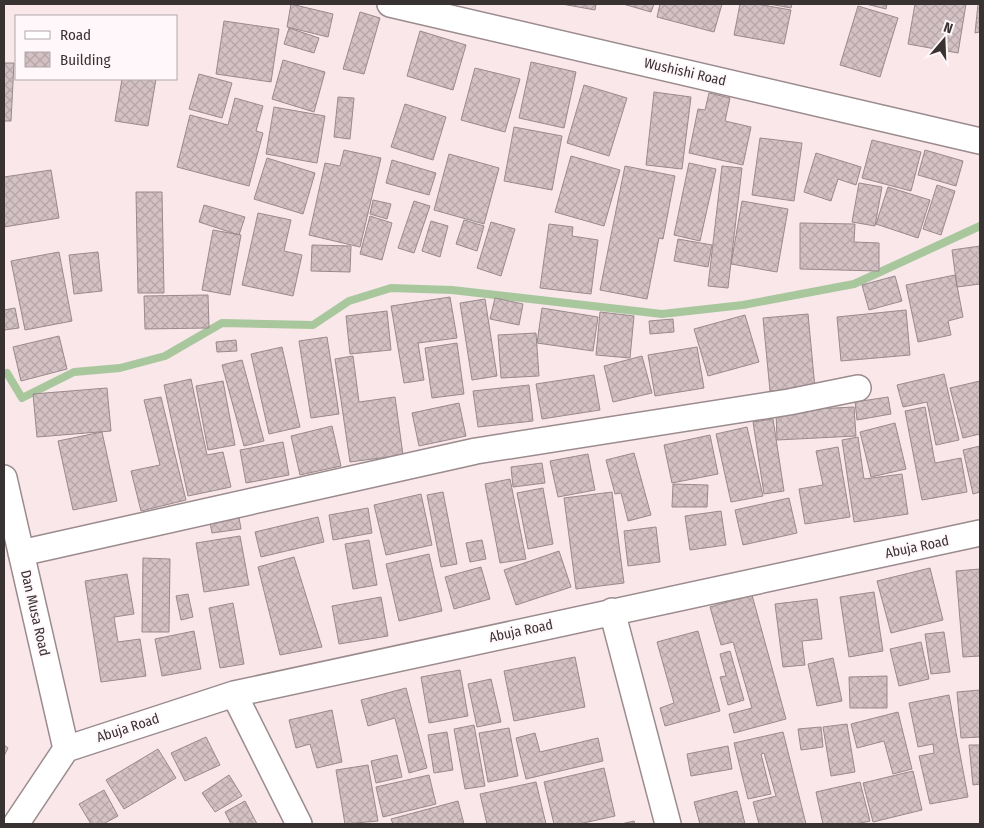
<svg xmlns="http://www.w3.org/2000/svg" width="984" height="828" font-family="'Fira Sans Condensed',sans-serif">
	<style>
		.lines { fill: none; stroke-linecap: round; stroke-linejoin: round }
		.stream { stroke: #a8c79d; stroke-width: 8 }
		.building { fill: url(#building-cross-hatch); stroke: #9a8a8c }
		.minor-casing { stroke: #9b8b8e; stroke-width: 28 }
		.minor { stroke: #fff; stroke-width: 25 }
		.labels { text-anchor: middle; dominant-baseline: central; stroke-width: 4; stroke-linejoin: round; paint-order: stroke }
		.street-label { font-size: 14px; fill: #393233; stroke: #fff7f9 }
	</style>
	<defs>
		<pattern id="building-cross-hatch" width="8" height="8" patternUnits="userSpaceOnUse" patternTransform="scale(1.25)"><rect width="8" height="8" fill="#d3c1c4"/><path d="M0 0l8 8M0 8l8-8" fill="none" stroke="#b6a6a9"/></pattern>
	</defs>
	<rect width="100%" height="100%" fill="#f9e7ea"/>
	<g class="lines">
		<path class="stream" d="M7,373l15,25 52,-26 46,-4 45,-12 57,-33 91,2 36,-24 42,-13 61,2 210,24 81,-9 111,-21 126,-58"/>
	</g>
	<path class="building" d="M291,4l42,10 -5,23 -41,-10z
		M562,4h34l-1,6z
		M623,4h31l-3,8z
		M660,4h62l-8,28 -57,-15z
		M740,4h17l34,6 -7,34 -50,-9z
		M769,4h23l-1,4z
		M866,4h21l-1,5z
		M915,4h51l-8,49 -50,-9z
		M978,4h2v28l-5,1z
		M858,6l40,12 -18,59 -40,-12z
		M360,12l20,6 -16,56 -21,-5z
		M224,21l55,8 -8,53 -55,-8z
		M289,28l30,10 -5,15 -30,-9z
		M420,31l46,14 -13,45 -46,-14z
		M283,60l42,12 -11,40 -42,-13z
		M531,62l45,10 -12,56 -45,-10z
		M4,63h10l-3,58h-7z
		M475,68l45,11 -15,53 -44,-12z
		M199,74l33,9 -10,35 -33,-9z
		M122,79h34l-8,47 -33,-5z
		M584,85l43,13 -18,58 -42,-13z
		M654,92l37,5 -9,72 -36,-4z
		M709,93l21,5 -5,23 26,6 -8,38 -54,-12 9,-44 7,1z
		M338,97l16,1 -4,41 -16,-2z
		M235,98l28,8 -7,25 7,2 -14,53 -72,-19 13,-52 38,10z
		M405,104l41,13 -13,43 -42,-13z
		M274,107l51,9 -8,47 -51,-9z
		M514,127l48,9 -10,54 -48,-9z
		M760,138l42,5 -8,58 -42,-6z
		M872,140l49,12 -10,39 -49,-13z
		M344,150l37,8 -21,89 -51,-12 16,-72 15,3z
		M925,150l38,11 -7,25 -38,-11z
		M816,153l45,14 -5,18 -18,-6 -7,22 -27,-9z
		M449,154l50,14 -15,56 -50,-14z
		M571,156l49,14 -16,56 -49,-14z
		M267,158l48,15 -12,41 -49,-15z
		M392,160l44,13 -7,22 -43,-12z
		M689,163l27,6 -16,72 -26,-6z
		M625,166l50,10 -12,63 -4,-1 -12,61 -47,-9z
		M722,166l20,2 -14,120 -20,-2z
		M51,170l8,48 -55,9v-50z
		M859,183l23,4 -7,39 -23,-4z
		M937,185l18,6 -14,44 -18,-6z
		M888,187l42,13 -12,38 -42,-14z
		M136,192h26l2,101h-26z
		M373,200l18,4 -4,15 -17,-5z
		M414,201l16,5 -16,47 -16,-5z
		M742,201l46,8 -11,63 -46,-8z
		M204,205l41,12 -6,18 -40,-13z
		M258,213l33,7 -7,31 18,4 -9,41 -51,-11z
		M370,216l22,7 -10,37 -22,-6z
		M464,220l20,6 -7,25 -21,-7z
		M431,221l17,5 -8,31 -18,-6z
		M491,222l24,7 -14,47 -24,-8z
		M800,223l55,1 -1,18 25,1v28l-79,-2z
		M549,224l24,3 -1,9 26,4 -7,54 -51,-6z
		M213,230l28,5 -11,60 -28,-5z
		M678,239l34,6 -4,22 -34,-6z
		M312,245l39,1 -1,26 -39,-1z
		M980,246v38l-23,3 -5,-37z
		M59,252l13,69 -47,9 -14,-69z
		M98,252l4,39 -28,3 -5,-39z
		M955,275l8,42 -15,4 3,14 -33,7 -12,-57z
		M895,276l7,25 -33,9 -7,-25z
		M208,295l1,33 -64,1 -1,-33z
		M450,297l7,41 -39,5 6,37 -20,3 -13,-77z
		M495,298l28,6 -4,21 -29,-6z
		M485,299l12,77 -25,4 -12,-77z
		M15,308l4,20 -15,2v-20z
		M542,308l56,9 -5,34 -56,-8z
		M906,310l4,45 -69,6 -4,-44z
		M387,311l4,39 -41,4 -4,-38z
		M600,312l34,4 -4,42 -34,-3z
		M808,314l7,74 -45,3 -7,-73z
		M745,315l14,47 -51,14 -14,-47z
		M673,319l1,13 -24,2 -1,-13z
		M536,333l3,43 -38,2 -3,-43z
		M59,336l8,33 -46,12 -8,-34z
		M327,337l12,77 -28,4 -12,-77z
		M236,340l1,11 -20,1 -1,-10z
		M457,343l7,51 -32,4 -7,-50z
		M282,347l18,80 -31,7 -18,-80z
		M697,347l7,41 -49,8 -7,-41z
		M353,356l6,46 36,-5 8,58 -53,7 -15,-103z
		M642,356l10,37 -39,9 -9,-36z
		M242,360l22,81 -20,5 -22,-81z
		M944,374l15,66 -23,5 -9,-43 -24,5 -6,-22z
		M594,375l6,35 -58,9 -6,-35z
		M191,379l16,76 16,-3 8,35 -43,9 -24,-111z
		M223,381l12,64 -27,5 -12,-64z
		M980,381v53l-17,4 -13,-50z
		M529,385l4,36 -55,6 -5,-36z
		M107,388l4,43 -74,6 -4,-43z
		M161,397l25,103 -45,11 -10,-40 29,-6 -16,-65z
		M888,397l3,17 -34,6 -2,-18z
		M459,403l7,33 -47,10 -7,-33z
		M854,407l2,29 -79,4 -1,-29z
		M925,407l10,56 26,-5 6,34 -45,8 -17,-89z
		M773,419l11,72 -20,3 -11,-72z
		M895,423l11,46 -35,8 -11,-45z
		M332,426l9,40 -41,9 -9,-39z
		M747,427l16,69 -32,6 -15,-68z
		M102,432l15,69 -44,9 -15,-69z
		M710,435l8,39 -46,9 -8,-38z
		M858,437l6,42 38,-5 6,40 -54,8 -12,-82z
		M283,442l6,33 -43,8 -6,-33z
		M980,446v46l-7,2 -10,-44z
		M838,447l12,70 -45,7 -6,-35 24,-4 -7,-34z
		M634,453l17,62 -23,6 -7,-28 -6,1 -9,-34z
		M588,454l7,36 -37,7 -8,-36z
		M542,463l3,20 -32,4 -2,-20z
		M510,479l16,80 -26,4 -15,-79z
		M673,484l35,1 -1,22h-35z
		M543,488l10,56 -25,5 -11,-56z
		M443,492l14,72 -16,3 -14,-72z
		M612,492l12,91 -48,6 -12,-91z
		M421,494l11,51 -46,10 -12,-50z
		M789,498l8,35 -54,12 -8,-35z
		M368,508l4,25 -39,7 -4,-25z
		M721,511l5,34 -36,5 -5,-34z
		M238,512l3,17 -29,4 -3,-16z
		M318,517l6,25 -63,15 -6,-25z
		M656,527l4,35 -32,4 -4,-35z
		M240,536l9,49 -45,7 -8,-49z
		M369,540l8,45 -24,4 -8,-45z
		M482,540l4,19 -16,3 -4,-19z
		M559,551l12,36 -55,18 -12,-35z
		M429,554l13,57 -43,10 -13,-57z
		M294,557l28,90 -42,8 -22,-88z
		M143,558l27,1 -1,73h-27z
		M481,567l9,32 -36,10 -9,-32z
		M930,568l13,52 -52,13 -14,-52z
		M980,569v87l-17,1 -7,-86z
		M127,574l7,40 -20,3 4,25 22,-3 6,37 -45,6 -16,-101z
		M874,592l9,59 -34,6 -9,-60z
		M188,594l5,23 -12,3 -5,-24z
		M752,595l34,124 -52,14 -5,-19 23,-6 -19,-66 -12,3 -11,-38z
		M381,597l7,39 -49,8 -7,-38z
		M817,599l5,40 -20,2 3,24 -22,2 -8,-63z
		M233,603l11,61 -24,4 -11,-60z
		M194,631l7,38 -39,7 -7,-37z
		M698,631l22,80 -55,15 -5,-18 14,-5 -17,-61z
		M944,632l6,40 -19,2 -6,-40z
		M921,642l8,37 -30,7 -9,-37z
		M730,651l14,49 -16,5 -8,-28 6,-1 -6,-22z
		M575,657l10,50 -71,14 -10,-50z
		M833,658l9,43 -25,5 -9,-42z
		M460,670l8,46 -39,7 -8,-46z
		M887,676v32h-37l-1,-31z
		M491,679l10,43 -24,5 -9,-43z
		M406,688l21,80 -18,5 -14,-55 -27,8 -7,-26z
		M980,690v47l-19,1 -4,-46z
		M949,695l19,102 -38,7 -11,-48 15,-3 -1,-9 -15,3 -9,-44z
		M332,710l10,52 -25,6 -7,-24 -14,4 -7,-28z
		M898,712l14,57 -19,5 -9,-33 -27,7 -6,-24z
		M847,724l8,48 -24,4 -8,-49z
		M474,725l11,61 -20,3 -11,-60z
		M821,727l2,20 -22,3 -3,-21z
		M509,728l9,48 -30,6 -9,-49z
		M447,732l6,38 -19,3 -6,-38z
		M783,732l23,92h-47l-6,-22 23,-6 -12,-43 -3,1 10,40 -23,5 -14,-56z
		M535,733l5,19 58,-14 5,23 -77,18 -10,-41z
		M206,737l14,28 -35,16 -14,-28z
		M4,745l4,3 -4,8z
		M969,745h11v39l-7,1z
		M728,746l4,23 -41,7 -4,-22z
		M158,749l18,29 -52,31 -18,-29z
		M397,755l5,22 -26,6 -5,-22z
		M368,765l10,56 -33,3 -9,-54z
		M604,768l11,48 -36,8h-25l-10,-42z
		M913,771l9,39 -49,12 -10,-39z
		M229,775l13,21 -27,16 -13,-19z
		M429,775l7,29 -53,13 -7,-30z
		M536,782l10,42h-59l-7,-30z
		M860,782l10,39 -14,3h-33l-7,-32z
		M104,790l14,26 -15,8h-12l-12,-20z
		M737,791l8,33h-45l-6,-22z
		M245,801l12,23h-26l-6,-12z
		M458,801l6,23h-71l-2,-5z
		M634,821l1,3h-14z"/>
	<g class="lines">
		<g class="minor-casing">
			<path id="minor" d="M390,4l590,137
				M4,478l62,271
				M21,553l455,-102 313,-49 69,-14
				M612,611l56,213
				M234,694l65,130
				M66,749l168,-55 746,-161
				M16,824l50,-75"/>
		</g>
		<use href="#minor" class="minor"/>
	</g>
	<g class="labels">
		<g class="street-label">
			<text transform="translate(685 72) rotate(13)">Wushishi Road</text>
			<text transform="translate(917 547) rotate(-12)">Abuja Road</text>
			<text transform="translate(35 613) rotate(77)">Dan Musa Road</text>
			<text transform="translate(521 631) rotate(-12)">Abuja Road</text>
			<text transform="translate(128 728) rotate(-18)">Abuja Road</text>
		</g>
	</g>
	<rect width="984" height="828" fill="none" stroke="#393233" stroke-width="10"/>
	<rect x="15" y="15" width="162" height="65" fill="#fff7f9" stroke="#b0a8aa"/>
	<rect x="25" y="31" width="25" height="8" fill="#ffffff" stroke="#b0a8aa"/>
	<text x="60" y="40" font-size="15" fill="#393233">Road</text>
	<rect x="25" y="52" width="25" height="15" fill="url(#building-cross-hatch)" stroke="#b0a8aa"/>
	<text x="60" y="65" font-size="15" fill="#393233">Building</text>
	<g transform="translate(944 40) rotate(19)" stroke="#fff7f9" stroke-width="4" paint-order="stroke">
	<path d="M0-4L9 19L0 12L-9 19Z" fill="#393233"/>
	<text y="-8" font-size="14" font-weight="bold" text-anchor="middle" fill="#393233">N</text>
	</g>
</svg>
